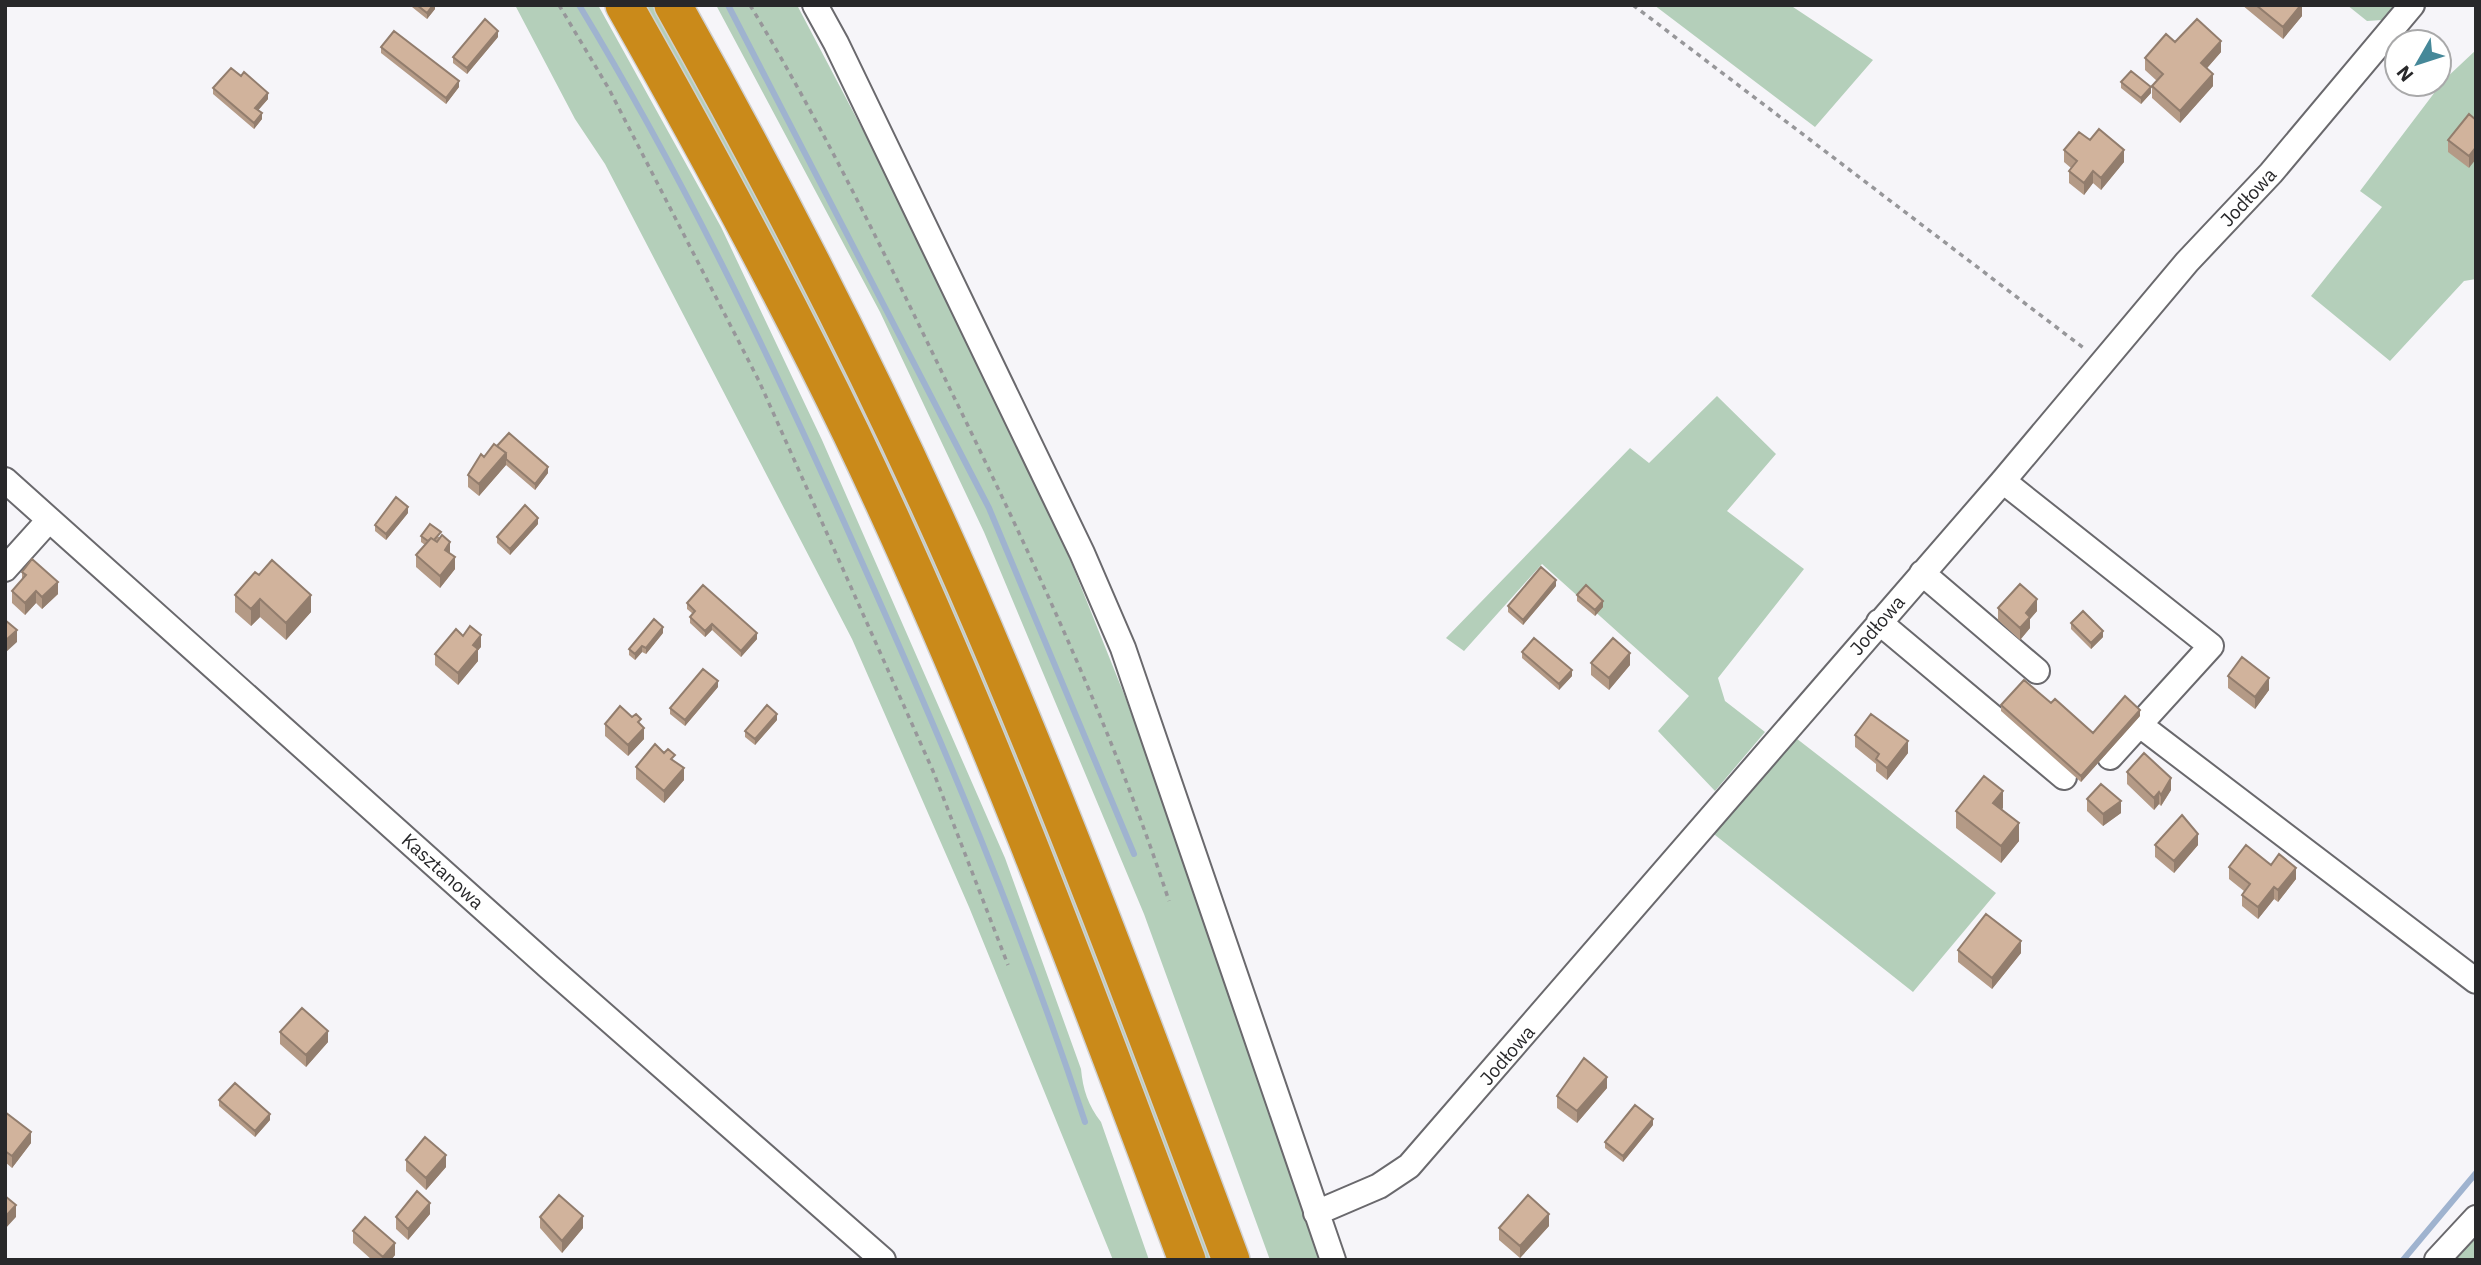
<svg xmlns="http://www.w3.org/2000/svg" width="2481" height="1265" font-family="'IBM Plex Sans',sans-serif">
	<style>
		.green { fill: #b4cfba }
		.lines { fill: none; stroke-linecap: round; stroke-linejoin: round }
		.stream { stroke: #9fb3cf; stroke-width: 6 }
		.minor-casing { stroke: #6a696d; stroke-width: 28 }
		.highway-casing { stroke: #d0d0d0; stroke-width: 40 }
		.path { stroke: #97979a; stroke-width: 3.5; stroke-dasharray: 5 5; stroke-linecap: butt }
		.minor { stroke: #fff; stroke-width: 24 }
		.highway { stroke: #ca8a1a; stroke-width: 37 }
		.wall { fill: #b49a86 }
		.shaded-wall { fill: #927d6d }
		.building { fill: #d1b39c; stroke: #927d6d; stroke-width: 2 }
		.labels { text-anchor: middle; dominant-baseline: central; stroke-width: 5; stroke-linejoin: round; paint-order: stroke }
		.street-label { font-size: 19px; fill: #28282a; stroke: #fff }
	</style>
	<rect width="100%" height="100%" fill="#f6f5f9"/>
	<path class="green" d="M515,5h83l123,222 101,213 183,418 76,211c2,21 7,36 20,53l48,138h-36l-144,-353 -117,-268 -247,-475 -30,-45z
		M640,5h18l74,132 217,445 271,678h-19l-50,-134z
		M716,5h81l111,211 161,341 57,142 109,305 84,256h-49l-126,-346 -160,-382 -104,-220z
		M1654,5h136l83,55 -58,67z
		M2347,5h48l-13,15 -15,1z
		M2476,50v229l-12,2 -74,80 -79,-65 71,-89 -22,-16 84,-111z
		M1717,396l59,58 -49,57 77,58 -86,109 7,23 40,31 -50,59 -57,-60 31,-35 -147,-132 -78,87 -18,-13 184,-190 19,15z
		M1792,735l204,158 -83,99 -203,-161z
		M2476,1230v30h-27z"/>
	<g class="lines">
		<path class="stream" d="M579,5c108,178 198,366 282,555 83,185 161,370 224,562
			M728,5l261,503 145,346
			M2403,1260l73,-87"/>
		<g class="minor-casing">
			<path id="minor" d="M815,5l21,38 246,510 41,95 210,612
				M5,480l544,487 334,293
				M2003,481l208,165 -101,111
				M5,569l44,-49
				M1922,573l115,98
				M1879,622l185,155
				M2140,725l336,256
				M1316,1213l63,-27 30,-20 594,-685 184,-219 84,-89 141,-168
				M2437,1260l39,-42"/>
		</g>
		<g class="highway-casing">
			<path id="highway" d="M624,5c80,141 157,283 227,428 128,268 232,548 336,827
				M673,5c106,189 205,381 292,580 97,222 181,448 266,675"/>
		</g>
		<path class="path" d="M559,5l50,84 150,292 174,390 75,194
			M750,5c76,126 139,258 203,390 79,162 160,335 216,506
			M1633,5l452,344"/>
		<use href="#minor" class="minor"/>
		<use href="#highway" class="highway"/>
	</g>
	<path class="wall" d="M412,5h23v4l-8,10 -15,-12z
		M2242,5h60v11l-19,23z
		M498,37l-31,37 -14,-11v-6z
		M2175,42l46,10 -14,16 6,18 -33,37 -28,-25v-12l5,-5 -12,-11v-12z
		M381,47l78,40 -13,17 -65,-51z
		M2121,82l30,11 -10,11 -20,-16z
		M213,88l55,11 -10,11 4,9 -8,10 -41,-35z
		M2469,114v54l-21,-16v-12z
		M2090,140l34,22 -23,28 -8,-7 -9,12 -15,-12v-12l2,-3 -7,-6v-12z
		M497,446l51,27 -13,17 -29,-25 -27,31 -11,-9v-12l16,-18z
		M408,513l-22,27 -11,-9v-6z
		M538,524l-28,31 -13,-12v-6z
		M421,536l20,1 9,17 5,15 -15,19 -24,-21v-12l9,-10 -4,-3z
		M22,572l36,22 -16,15 -6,-6 -11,12 -13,-12v-12l10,-11z
		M259,575l52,37 -25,28 -26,-23 -9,9 -16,-14v-17z
		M1556,586l-33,39 -15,-13v-6z
		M1577,595l26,12 -8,9 -18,-15z
		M687,603l70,36 -16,18 -29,-27 -7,7 -15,-14v-6l3,-3 -6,-5z
		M1998,608l39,3 -7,8v9l-10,12 -22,-20z
		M2071,623l32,14 -12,12 -20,-20z
		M663,633l-17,21 -4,-2 -7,8 -6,-5v-6z
		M463,636l18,11 -3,3v11l-20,24 -23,-20v-11z
		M1522,652l50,24 -13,14 -37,-32z
		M1591,663l39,2 -21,25 -18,-15z
		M2228,676l41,14 -14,19 -27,-21z
		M718,687l-33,39 -15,-12v-6z
		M2051,703l42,30 47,-17 -59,66 -80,-71v-6z
		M777,720l-22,25 -10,-8v-6z
		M605,724l36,1 3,14 -16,17 -23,-20z
		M1855,735l53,18 -21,27 -11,-9v-7l-21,-17z
		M675,761l9,19 -20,23 -28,-24v-12z
		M2127,772l44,18 -10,16 -2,-2 -5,6 -27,-26z
		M2087,799l34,14 -18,13 -16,-15z
		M2003,808l-1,1 17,32 -18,22 -45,-35v-17z
		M2155,845h43l-24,28 -19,-16z
		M2271,865l25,14 -18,23 -4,-3 -16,20 -16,-13v-11l2,-4 -15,-12v-12z
		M1958,950l63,3 -29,36 -34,-27z
		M280,1032l48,10 -22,25 -26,-23z
		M1607,1088l-30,35 -20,-15v-12z
		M219,1100l51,20 -15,17 -36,-31z
		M5,1112l26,31 -19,25 -7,-6z
		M1653,1125l-30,37 -18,-14v-6z
		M406,1160l40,7 -20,23 -20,-19z
		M430,1214l-22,26 -12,-11v-12z
		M540,1217l43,11 -21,25 -22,-25z
		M1549,1226l-29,32 -21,-18v-12z
		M353,1231l42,24 -4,5h-19l-19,-17z"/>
	<path class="shaded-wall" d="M433,5h2v4l-8,10v-6z
		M2301,5h1v11l-19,23v-12z
		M498,31v6l-31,37v-6z
		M2221,41v11l-20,23v-12z
		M2213,74v12l-33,37v-12z
		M459,81v6l-13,17v-6z
		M2151,87v6l-10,11v-6z
		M268,93v6l-13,15v-6z
		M262,113v6l-8,10v-6z
		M2476,147v12l-7,9v-12z
		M2124,150v12l-23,28v-12z
		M2093,171v12l-9,12v-12z
		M506,453v12l-27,31v-12z
		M548,467v6l-13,17v-6z
		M408,507v6l-22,27v-6z
		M538,518v6l-28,31v-6z
		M450,542v12l-5,-4z
		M455,557v12l-15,19v-12z
		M1556,580v6l-33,39v-5z
		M58,582v12l-16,15v-12z
		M36,591v12l-11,12v-12z
		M311,595v17l-25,28v-17z
		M260,599v18l-9,9v-17z
		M2037,599v12l-7,8v9l-10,12v-12l6,-15z
		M1603,601v6l-8,9v-6z
		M712,624v6l-7,7v-6z
		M663,627v6l-17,21v-6z
		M17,630v12l-12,11v-12z
		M2103,631v6l-12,12v-6z
		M757,633v6l-16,18v-6z
		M481,635v12l-3,3v11l-20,24v-12l15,-28z
		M642,646v6l-7,8v-6z
		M1630,653v12l-21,25v-12z
		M1572,670v6l-13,14v-6z
		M2269,678v12l-14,19v-12z
		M718,681v6l-33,39v-6z
		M2140,710v6l-59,66v-6z
		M777,714v6l-22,25v-6z
		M644,728v11l-16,17v-11z
		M1908,741v12l-21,27v-12z
		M684,768v12l-20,23v-12z
		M2171,778v12l-10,16v-11z
		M2003,791v17l-10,12v-17z
		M2159,792v12l-5,6v-12z
		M2121,801v12l-18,13v-12z
		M2019,823v18l-18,22v-17z
		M2198,834v11l-24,28v-12z
		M2296,868v11l-18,23v-12z
		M2274,887v12l-16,20v-12z
		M2021,941v12l-29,36v-11z
		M328,1031v11l-22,25v-12z
		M1607,1077v11l-30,35v-12z
		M270,1114v6l-15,17v-6z
		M1653,1119v6l-30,37v-6z
		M31,1132v11l-19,25v-12z
		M446,1155v12l-20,23v-12z
		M430,1203v11l-22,26v-11z
		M16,1205v12l-11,12v-12z
		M1549,1214v12l-29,32v-12z
		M583,1216v12l-21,25v-12z
		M395,1243v12l-4,5h-8v-3z"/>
	<path class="building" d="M417,5h16l-6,8z
		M2256,5h45l-18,22z
		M485,19l13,12 -31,37 -14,-11z
		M2197,19l24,22 -20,22 12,11 -33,37 -28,-25 11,-12 -18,-16 21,-24 9,8z
		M394,31l65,50 -13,17 -65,-51z
		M231,68l10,8 3,-4 24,21 -13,15 7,5 -8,10 -41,-35z
		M2131,71l20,16 -10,11 -20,-16z
		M2469,114l7,6v27l-7,9 -21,-16z
		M2099,129l25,21 -23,28 -8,-7 -9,12 -15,-12 8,-10 -13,-11 15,-18 11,8z
		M509,433l39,34 -13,17 -29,-25v-6l-9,-7z
		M494,444l12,9 -27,31 -11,-9 13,-21 3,3z
		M396,497l12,10 -22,27 -11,-9z
		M525,505l13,13 -28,31 -13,-12z
		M430,524l11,8 -7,8 -3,-2 -3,3 -7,-5z
		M442,535l8,7 -5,8 10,7 -15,19 -24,-21 15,-17 6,4z
		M32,559l26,23 -16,15 -6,-6 -11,12 -13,-12 14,-16 -4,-3z
		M272,560l39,35 -25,28 -26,-24 -9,10 -16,-14 20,-23 4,3z
		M1541,567l15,13 -33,40 -15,-14z
		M2020,584l17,15 -11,14 4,4 -10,11 -22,-20z
		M703,585l54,48 -16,18 -29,-27 -7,7 -15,-14 5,-6 -8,-8z
		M1586,585l17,16 -8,9 -18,-15z
		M2083,611l20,20 -12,12 -20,-20z
		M654,619l9,8 -17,21 -4,-2 -7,8 -6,-5z
		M5,620l12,10 -12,11z
		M470,626l11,9 -8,10 5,4 -20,24 -23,-19 21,-25 7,7z
		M1534,638l38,32 -13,14 -37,-32z
		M1613,638l17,15 -21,25 -18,-15z
		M2242,657l27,21 -14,19 -27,-21z
		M703,669l15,12 -33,39 -15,-12z
		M2024,680l27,23 4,-4 38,34 32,-37 15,14 -59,66 -80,-71z
		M767,705l10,9 -22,25 -10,-8z
		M620,706l12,11 4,-3 5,5 -3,3 6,6 -16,17 -23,-21z
		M1871,714l37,27 -21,27 -11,-9 3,-5 -24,-19z
		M655,744l9,9 4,-4 7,6 -4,4 13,9 -20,23 -28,-24z
		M2144,753l27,25 -10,17 -2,-3 -5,6 -27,-26z
		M1984,776l19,15 -10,12 26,20 -18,23 -45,-35z
		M2101,784l20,17 -18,13 -16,-15z
		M2182,815l16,19 -24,27 -19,-16z
		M2246,845l25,20 8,-11 17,14 -18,22 -4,-3 -16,20 -16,-12 8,-11 -21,-17z
		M1986,914l35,27 -29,37 -34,-28z
		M302,1008l26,23 -22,24 -26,-23z
		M1584,1058l23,19 -30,34 -20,-15z
		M235,1083l35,31 -15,17 -36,-31z
		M1635,1105l18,14 -30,37 -18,-14z
		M5,1112l26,20 -19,24 -7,-5z
		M425,1137l21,18 -20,23 -20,-18z
		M417,1191l13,12 -22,26 -12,-12z
		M559,1195l24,21 -21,25 -22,-24z
		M1528,1195l21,19 -29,32 -21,-18z
		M5,1196l11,9 -11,12z
		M365,1217l30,26 -12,14 -30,-26z"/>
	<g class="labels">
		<g class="street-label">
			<text transform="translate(2248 197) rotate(-47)">Jodłowa</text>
			<text transform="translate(1877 625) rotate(-49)">Jodłowa</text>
			<text transform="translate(443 871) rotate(42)">Kasztanowa</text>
			<text transform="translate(1507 1055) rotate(-49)">Jodłowa</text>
		</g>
	</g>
	<rect width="2481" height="1265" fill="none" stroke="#28282a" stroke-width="14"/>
	<g transform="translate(2418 63) rotate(231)"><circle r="33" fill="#ffffff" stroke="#a9a9aa" stroke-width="2"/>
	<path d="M0-5L12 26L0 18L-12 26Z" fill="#468899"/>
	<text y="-10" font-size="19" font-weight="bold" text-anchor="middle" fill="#28282a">N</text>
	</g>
</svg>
